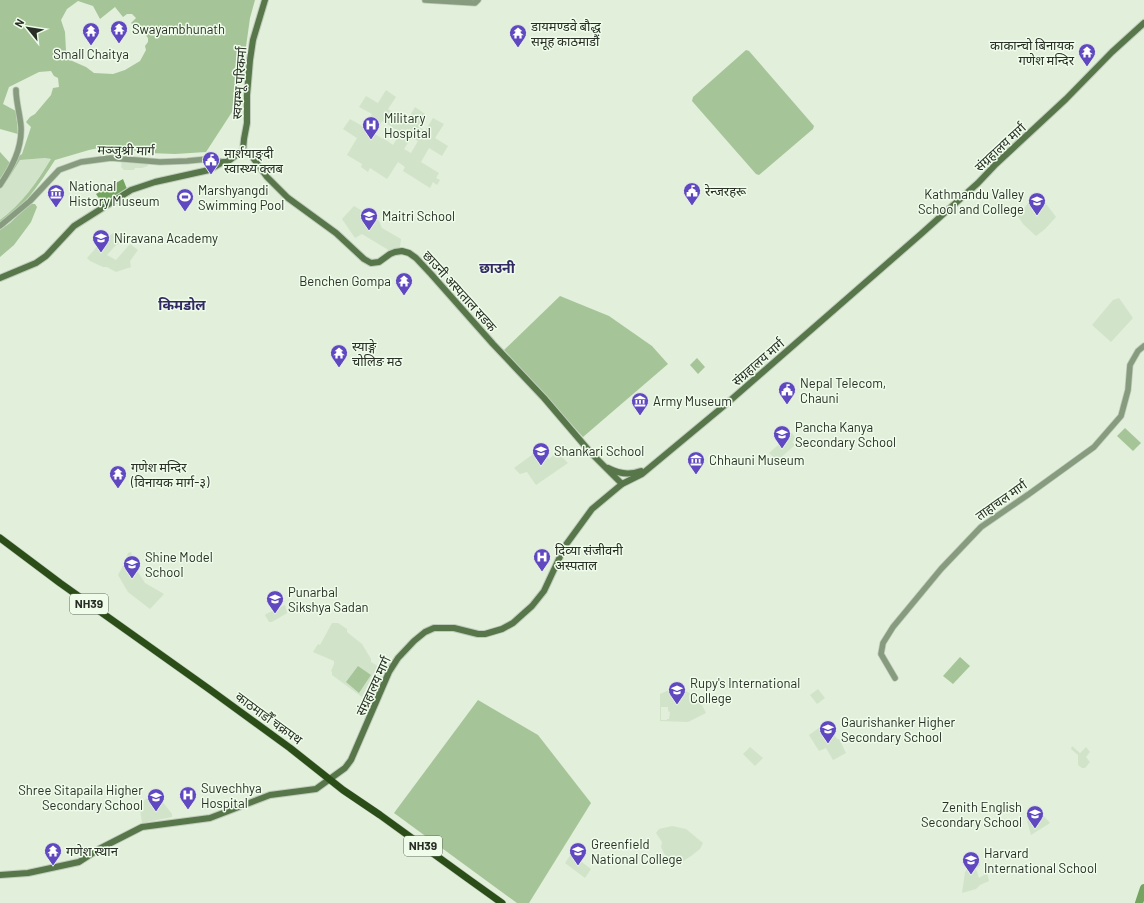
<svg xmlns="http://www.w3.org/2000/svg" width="1144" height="903" font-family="Barlow,'Noto Sans Devanagari',sans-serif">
  <rect width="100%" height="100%" fill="#e1efdb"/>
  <g fill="#d1e4ca" fill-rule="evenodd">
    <path d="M386,90L396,97L388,109L407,121L415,107L425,114L418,126L425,131L433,118L444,124L435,138L448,146L442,156L429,148L421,162L439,173L436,178L440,180L437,185L433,182L430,188L403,171L405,167L398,162L387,179L370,168L368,172L361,167L362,164L347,155L357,138L343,129L350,119L364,127L372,114L359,107L366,96L378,103ZM382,121L391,126L383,139L375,134ZM393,128L401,132L393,145L386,140ZM411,138L418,141L411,153L404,149Z"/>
    <polygon points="45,158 51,159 32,188 20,203 9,213 0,220 0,189 10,176 20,160"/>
    <polygon points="122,159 147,162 148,166 142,168 135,168 134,170 124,170 121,167"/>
    <polygon points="1033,197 1047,205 1056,217 1045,229 1036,236 1023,224 1018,216"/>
    <polygon points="354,206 379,221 382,228 401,239 400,247 390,251 362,234 355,238 342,219"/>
    <polygon points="116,231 124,240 114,247 107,255 116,260 130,244 138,250 130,261 131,267 116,272 107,267 103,267 90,261 87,258 102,241"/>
    <polygon points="1119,298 1133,318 1111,342 1092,325 1113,300"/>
    <polygon points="792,433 796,439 792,442 795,445 777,461 769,453"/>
    <polygon points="540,449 549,459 557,452 568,463 536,485 527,472 520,474 514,468"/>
    <polygon points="131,552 136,569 145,583 164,594 150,609 128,592 118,575 126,560 128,553"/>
    <polygon points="285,605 287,613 272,622 269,622 265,615 266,614"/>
    <polygon points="332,623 338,623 347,629 347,632 362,644 371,659 371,662 384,670 381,678 373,674 362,697 332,675 332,672 331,671 334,664 334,661 313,652 318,644 320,645"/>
    <path d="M678,686L699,699L706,713L688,722L660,721V694ZM661,707H668V711L670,712L669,719H667V720H661Z"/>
    <polygon points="818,689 825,698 817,704 810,695"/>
    <polygon points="826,723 837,739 839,739 846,753 833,760 826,748 819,751 809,735"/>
    <polygon points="1072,746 1080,753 1086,747 1090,752 1086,757 1090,762 1085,768 1082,768 1078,765 1078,755 1071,749"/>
    <polygon points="750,747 763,758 755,766 743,754"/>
    <polygon points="149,797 161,797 162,801 172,814 172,817 142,823 140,809 142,802"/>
    <polygon points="1034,814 1036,816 1042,814 1050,823 1031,835 1027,821"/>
    <polygon points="672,826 686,829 703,843 700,849 691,856 674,867 670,864 664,853 661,847 662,842 656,833 659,829"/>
    <polygon points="571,854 591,869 585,878 565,863"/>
    <polygon points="975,859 978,860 980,865 976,869 979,878 987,873 989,881 980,885 976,889 962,893 965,872 968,868 967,864"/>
  </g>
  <g fill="#a5c598" fill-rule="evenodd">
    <path d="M0,0H255L250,18L244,61L232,112L206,152L175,154L149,153L108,146L89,150L55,160C40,183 24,208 0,222V220C22,204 37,182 51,159L45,158L20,160L10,176L0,189V187L11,171L19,156L22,154L31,127L26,122L30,117L35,114L51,95L53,88L59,87L58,78L54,76L51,71L39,72L9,87L3,104L16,111L18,134L0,129ZM78,1L93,6L100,19L115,7L123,17L127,14H132L136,18L131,23L136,27L138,25L148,38V42L145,46L146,50L140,61L125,70L113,74L94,73L86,67L70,60L66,51L65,32L61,20L67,9Z"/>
    <polygon points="746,50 749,51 814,126 813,129 759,175 756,174 692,101 693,97"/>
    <polygon points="0,152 10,163 0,179"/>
    <polygon points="30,204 35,204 37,207 31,222 14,245 0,257 0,230 10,223"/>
    <polygon points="560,296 609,316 652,346 668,364 583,437 504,350"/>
    <polygon points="697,358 705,367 698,374 690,365"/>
    <polygon points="1125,428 1141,443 1133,451 1117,436"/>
    <polygon points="960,657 970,666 953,684 943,676"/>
    <polygon points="358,666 371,675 359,693 346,682"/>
    <polygon points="478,700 538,735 591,803 529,903 517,903 394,813"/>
  </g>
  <polygon fill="#74a45f" points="123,179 127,189 103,204 96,194"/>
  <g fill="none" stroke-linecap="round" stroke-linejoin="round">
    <polyline stroke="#74a45f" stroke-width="8" points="1139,903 1144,888"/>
    <g stroke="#c0ccbb" stroke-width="7">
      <g id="tertiary">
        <polyline points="425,0 475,3 478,0"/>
        <path d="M0,185C12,167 22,149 21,127C20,114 16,102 16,90"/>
        <polyline points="0,226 30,201 59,170 81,162 111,158 160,162 187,161 208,159 223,162"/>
        <polyline points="895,678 881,654 883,643 893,627 941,569 981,527 1029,494 1094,447 1121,416 1128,390 1130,365 1138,351 1144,346"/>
      </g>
    </g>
    <g stroke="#c0ccbb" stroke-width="8">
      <g id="secondary">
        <polyline points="243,150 251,155 267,177 288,198 336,233 364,259 371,263 379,262 390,254 395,252 402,251 409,253 416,258 431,274 493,344 544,398 591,453 622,484"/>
        <polyline points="0,278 36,263 46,256 74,226 131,190 155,182 209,170 223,162 227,162 243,150 244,139 247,123 247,95 250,60 253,40 265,0"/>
        <path d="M608,468C619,474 630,475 641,471"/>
        <polyline points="0,875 28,873 79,862 99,849 142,827 210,818 270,795 316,789 345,768 351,760 389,672 398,658 414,641 425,632 434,628 454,628 478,634 485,634 502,629 513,623 523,614 532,606 544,591 565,546 592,509 622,484 642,474 725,405 921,234 978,183 996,164 1066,99 1112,52 1144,23"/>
      </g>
    </g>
    <g stroke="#c0ccbb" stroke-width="8">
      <polyline id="trunk" points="0,538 60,583 209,689 290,748 343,790 380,815 467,878 502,903"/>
    </g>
    <use href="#tertiary" stroke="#879c7e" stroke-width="5.5"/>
    <use href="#secondary" stroke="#57764a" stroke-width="6"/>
    <use href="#trunk" stroke="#2b4e18" stroke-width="7"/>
  </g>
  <defs>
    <g id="temple-pin" transform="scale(0.9)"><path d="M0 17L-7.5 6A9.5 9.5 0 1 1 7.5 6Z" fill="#5f48c0" stroke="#eefce9"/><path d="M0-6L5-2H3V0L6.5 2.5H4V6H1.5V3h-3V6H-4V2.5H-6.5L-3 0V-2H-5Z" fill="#fff"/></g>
    <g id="hospital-pin" transform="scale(0.9)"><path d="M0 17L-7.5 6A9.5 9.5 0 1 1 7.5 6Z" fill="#5f48c0" stroke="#eefce9"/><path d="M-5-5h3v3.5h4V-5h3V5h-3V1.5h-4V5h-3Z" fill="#fff"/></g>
    <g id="civic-pin" transform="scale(0.9)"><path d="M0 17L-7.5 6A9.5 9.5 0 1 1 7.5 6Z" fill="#5f48c0" stroke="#eefce9"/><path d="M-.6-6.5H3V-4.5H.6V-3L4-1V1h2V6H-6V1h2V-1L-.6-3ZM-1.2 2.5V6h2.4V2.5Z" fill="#fff"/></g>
    <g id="museum-pin" transform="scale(0.9)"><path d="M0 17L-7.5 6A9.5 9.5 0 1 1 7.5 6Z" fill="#5f48c0" stroke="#eefce9"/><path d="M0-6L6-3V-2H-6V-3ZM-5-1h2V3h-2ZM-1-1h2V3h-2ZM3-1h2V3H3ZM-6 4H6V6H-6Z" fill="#fff"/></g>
    <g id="stadium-pin" transform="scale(0.9)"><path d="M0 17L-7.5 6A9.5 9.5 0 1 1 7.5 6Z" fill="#5f48c0" stroke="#eefce9"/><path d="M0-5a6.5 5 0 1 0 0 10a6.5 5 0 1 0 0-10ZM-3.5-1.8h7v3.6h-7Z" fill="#fff"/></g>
    <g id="school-pin" transform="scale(0.9)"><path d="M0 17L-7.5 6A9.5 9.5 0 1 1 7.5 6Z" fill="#5f48c0" stroke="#eefce9"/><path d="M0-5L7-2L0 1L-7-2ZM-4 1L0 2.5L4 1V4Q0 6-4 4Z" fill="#fff"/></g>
    <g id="university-pin" transform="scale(0.9)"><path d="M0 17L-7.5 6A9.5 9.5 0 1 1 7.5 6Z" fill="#5f48c0" stroke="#eefce9"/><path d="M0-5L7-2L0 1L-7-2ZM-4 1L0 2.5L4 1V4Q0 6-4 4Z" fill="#fff"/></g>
  </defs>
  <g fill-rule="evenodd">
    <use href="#temple-pin" x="119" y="29"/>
    <use href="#temple-pin" x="91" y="31"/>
    <use href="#temple-pin" x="518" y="33"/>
    <use href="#temple-pin" x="1087" y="52"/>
    <use href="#hospital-pin" x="371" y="125"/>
    <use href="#civic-pin" x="211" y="160"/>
    <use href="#civic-pin" x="692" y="191"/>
    <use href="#museum-pin" x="56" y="193"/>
    <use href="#stadium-pin" x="185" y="197"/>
    <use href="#school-pin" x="1037" y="201"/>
    <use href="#school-pin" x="369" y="216"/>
    <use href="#school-pin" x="101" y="238"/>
    <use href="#temple-pin" x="404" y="281"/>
    <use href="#temple-pin" x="339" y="353"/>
    <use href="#civic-pin" x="787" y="390"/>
    <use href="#museum-pin" x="640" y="401"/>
    <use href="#school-pin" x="782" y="434"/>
    <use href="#school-pin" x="541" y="451"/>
    <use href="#museum-pin" x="696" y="460"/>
    <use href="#temple-pin" x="118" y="474"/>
    <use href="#hospital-pin" x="542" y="557"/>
    <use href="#school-pin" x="132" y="564"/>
    <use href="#school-pin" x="275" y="599"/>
    <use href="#university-pin" x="677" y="690"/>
    <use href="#school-pin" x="828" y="729"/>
    <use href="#hospital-pin" x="188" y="795"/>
    <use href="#school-pin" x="156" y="797"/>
    <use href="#school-pin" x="1035" y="814"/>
    <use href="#temple-pin" x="53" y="851"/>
    <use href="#university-pin" x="578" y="851"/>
    <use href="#school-pin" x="971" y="860"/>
  </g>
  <g text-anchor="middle" stroke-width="3" stroke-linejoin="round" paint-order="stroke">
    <g fill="#eefce9" stroke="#646c61" stroke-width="1">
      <rect x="70" y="594" width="38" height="20" rx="3"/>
      <rect x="404" y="836" width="38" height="20" rx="3"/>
    </g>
    <g font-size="12" font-weight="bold" fill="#292e27">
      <text x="89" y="608">NH39</text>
      <text x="423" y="850">NH39</text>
    </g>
    <g font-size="13" fill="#292e27" stroke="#eefce9" text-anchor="start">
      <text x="531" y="31">डायमण्डवे बौद्ध<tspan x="531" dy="15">समूह काठमाडौं</tspan></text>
      <text x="132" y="34">Swayambhunath</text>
      <text x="1074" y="50" text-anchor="end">काकान्चो बिनायक<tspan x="1074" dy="15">गणेश मन्दिर</tspan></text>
      <text x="91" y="59" text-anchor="middle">Small Chaitya</text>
      <text x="384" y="123">Military<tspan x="384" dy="15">Hospital</tspan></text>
      <text x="224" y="158">मार्शयाङ्दी<tspan x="224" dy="15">स्वास्थ्य क्लब</tspan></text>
      <text x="69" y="191">National<tspan x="69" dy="15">History Museum</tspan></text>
      <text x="198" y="195">Marshyangdi<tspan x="198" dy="15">Swimming Pool</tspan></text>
      <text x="705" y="196">रेन्जरहरू</text>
      <text x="1024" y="199" text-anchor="end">Kathmandu Valley<tspan x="1024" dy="15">School and College</tspan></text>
      <text x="382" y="221">Maitri School</text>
      <text x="114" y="243">Niravana Academy</text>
      <text x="391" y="286" text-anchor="end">Benchen Gompa</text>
      <text x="352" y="351">स्याङ्गे<tspan x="352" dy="15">चोलिङ मठ</tspan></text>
      <text x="800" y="388">Nepal Telecom,<tspan x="800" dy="15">Chauni</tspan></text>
      <text x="653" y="406">Army Museum</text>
      <text x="795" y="432">Pancha Kanya<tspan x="795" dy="15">Secondary School</tspan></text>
      <text x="554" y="456">Shankari School</text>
      <text x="709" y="465">Chhauni Museum</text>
      <text x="131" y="472">गणेश मन्दिर<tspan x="131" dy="15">(विनायक मार्ग-३)</tspan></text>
      <text x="555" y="555">दिव्या संजीवनी<tspan x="555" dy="15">अस्पताल</tspan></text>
      <text x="145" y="562">Shine Model<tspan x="145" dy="15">School</tspan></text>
      <text x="288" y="597">Punarbal<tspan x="288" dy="15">Sikshya Sadan</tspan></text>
      <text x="690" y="688">Rupy's International<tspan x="690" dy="15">College</tspan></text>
      <text x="841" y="727">Gaurishanker Higher<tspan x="841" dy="15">Secondary School</tspan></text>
      <text x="201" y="793">Suvechhya<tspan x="201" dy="15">Hospital</tspan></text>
      <text x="143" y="795" text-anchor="end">Shree Sitapaila Higher<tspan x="143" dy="15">Secondary School</tspan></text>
      <text x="1022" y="812" text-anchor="end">Zenith English<tspan x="1022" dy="15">Secondary School</tspan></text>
      <text x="591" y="849">Greenfield<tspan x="591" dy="15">National College</tspan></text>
      <text x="66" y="856">गणेश स्थान</text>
      <text x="984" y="858">Harvard<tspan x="984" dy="15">International School</tspan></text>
    </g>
    <g font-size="13" fill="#292e27" stroke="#eefce9">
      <text transform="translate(239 83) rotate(-86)" y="5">स्वयम्भू परिकर्मा</text>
      <text transform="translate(1000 147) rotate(-43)" y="5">संग्रहालय मार्ग</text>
      <text transform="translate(126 150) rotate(1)" y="5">मञ्जुश्री मार्ग</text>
      <text transform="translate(460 291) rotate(48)" y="5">छाउनी अस्पताल सडक</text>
      <text transform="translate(758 362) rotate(-41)" y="5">संग्रहालय मार्ग</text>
      <text transform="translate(1001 500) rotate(-35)" y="5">ताहाचल मार्ग</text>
      <text transform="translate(373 686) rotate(-65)" y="5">संग्रहालय मार्ग</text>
      <text transform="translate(269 718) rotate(36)" y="5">काठमाडाैँ चक्रपथ</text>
    </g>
    <g font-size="14" font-weight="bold" fill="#332a65" stroke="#eefce9">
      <text x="497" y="273">छाउनी</text>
      <text x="182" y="310">किमडोल</text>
    </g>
  </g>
  <g transform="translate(28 28) rotate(300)" stroke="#eefce9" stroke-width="3" paint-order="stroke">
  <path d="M0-3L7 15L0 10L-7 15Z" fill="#292e27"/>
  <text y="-6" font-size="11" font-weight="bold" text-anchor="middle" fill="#292e27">N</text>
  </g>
</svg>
